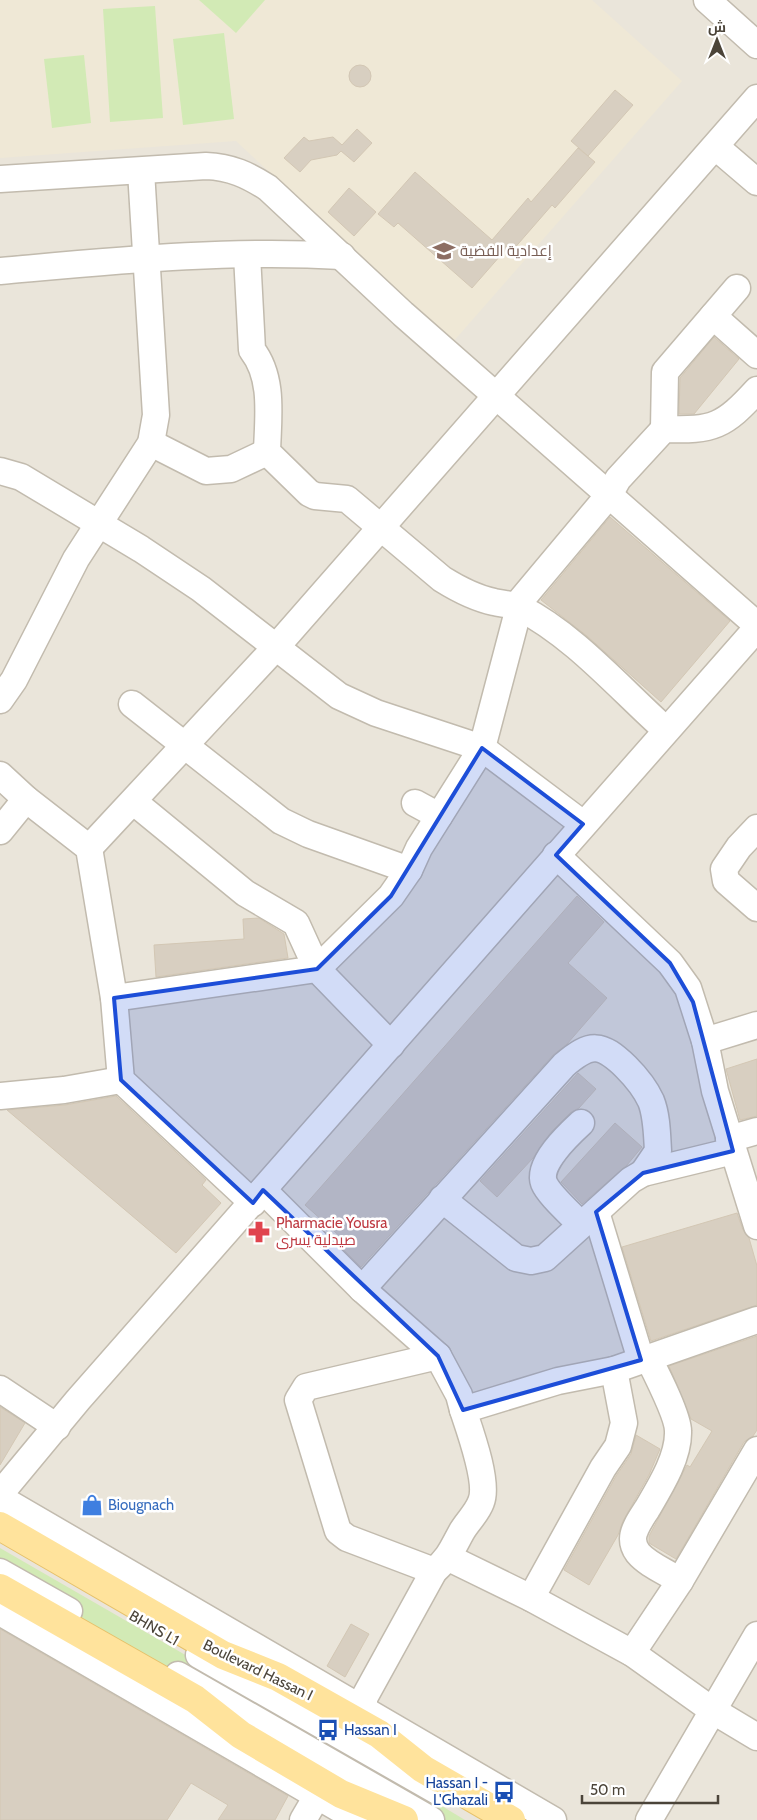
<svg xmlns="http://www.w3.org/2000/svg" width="757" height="1820" font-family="Cabin,Cairo,sans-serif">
  <rect width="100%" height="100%" fill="#f6f3ec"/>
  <rect fill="#eae5da" x="0" y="0" width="757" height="1820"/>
  <polygon fill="#efe8d6" points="0,0 592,0 682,81 452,343 236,141 0,158"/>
  <g fill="#d2eab5">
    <polygon points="199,0 265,0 236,33"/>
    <polygon points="155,6 163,118 110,122 103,9"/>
    <polygon points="224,33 234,119 183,125 173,39"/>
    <polygon points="84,55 91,123 52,128 44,59"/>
    <polygon points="0,1548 260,1698 250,1715 0,1574"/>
    <polygon points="367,1761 465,1820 431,1820 357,1778"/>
  </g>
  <g fill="#d8cfc1" stroke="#d3c7b4">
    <circle cx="360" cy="76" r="11"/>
    <polygon points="615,90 633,105 588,156 571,141"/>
    <polygon points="357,129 372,143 354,162 341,151 337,155 311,160 300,172 284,158 304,137 309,141 333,137 342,145"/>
    <polygon points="578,148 595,162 555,208 552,205 512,251 508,247 472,288 398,223 394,227 378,214 415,172 492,240 528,198 531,202"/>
    <polygon points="349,188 376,212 354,236 328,212"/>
    <polygon points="714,337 739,359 694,414 679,414 680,378"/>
    <polygon points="610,517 730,621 661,702 587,636 541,600"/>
    <polygon points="577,896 604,922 568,963 607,998 567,1044 553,1055 361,1267 339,1245 344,1240 305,1205"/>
    <polygon points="259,918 284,934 288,958 156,977 154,945 244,939 243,919"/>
    <polygon points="757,1059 757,1116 740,1120 726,1069"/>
    <polygon points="578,1073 596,1089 579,1108 571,1112 551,1132 533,1158 497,1197 480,1181"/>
    <polygon points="116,1096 206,1180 202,1185 221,1203 176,1253 7,1110 65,1105"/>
    <polygon points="615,1123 642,1147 627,1165 582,1204 561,1182"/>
    <polygon points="737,1213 743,1230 749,1238 757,1266 757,1305 651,1341 622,1247"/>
    <polygon points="757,1336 757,1430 753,1436 744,1442 676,1559 649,1543 649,1536 687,1465 690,1467 712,1431 691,1419 669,1366"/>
    <polygon points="0,1407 25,1423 0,1465"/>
    <polygon points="636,1435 660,1449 649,1475 623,1521 618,1535 589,1585 564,1570 616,1476 631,1454"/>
    <polygon points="351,1624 369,1634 345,1677 327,1666"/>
    <polygon points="0,1629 288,1796 275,1820 218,1820 228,1805 191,1783 167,1820 0,1820"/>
  </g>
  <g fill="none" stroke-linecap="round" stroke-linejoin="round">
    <g stroke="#c2bbae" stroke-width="29">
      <g id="minor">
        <polyline points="707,0 757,45"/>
        <polyline points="716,147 757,182"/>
        <path d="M0,179L206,166C231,167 248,175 268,188L403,314L757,625"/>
        <path d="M247,255L252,350C274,378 268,417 267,452L309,493L315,496L347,499L442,579C458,589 475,598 494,602C502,604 512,604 520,608C574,635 621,690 666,730"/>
        <path d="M0,271C113,261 228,249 342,256"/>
        <polyline points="713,316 757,355"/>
        <polyline points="664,429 665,372 737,288"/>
        <polyline points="151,443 206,471 231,469 267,452"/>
        <polyline points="0,471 21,477 141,549 201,589 339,696 376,713 482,748 583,824"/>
        <polyline points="0,700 14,680 76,559 151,443 156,415 141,171"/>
        <polyline points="132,704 281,821 308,834 409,870"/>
        <polyline points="0,775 26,799 89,848 114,998 121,1080 253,1203"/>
        <path d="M134,802L245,893L296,923L317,969L391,896L409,870L419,848L482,748L521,600L609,495L618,479L664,429C714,431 724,426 757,390"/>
        <polyline points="415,803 439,816"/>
        <polyline points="757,828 739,847 724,869 726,881 757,908"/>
        <polyline points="0,831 26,799"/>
        <polyline points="89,848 277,646 757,98"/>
        <polyline points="556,855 670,963 688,988 705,1041 715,1091 757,1226"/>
        <polyline points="114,998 317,969 391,1045"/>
        <polyline points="705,1041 757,1025"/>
        <polyline points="0,1096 64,1090 121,1080"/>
        <polyline points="729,1139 757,1131"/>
        <polyline points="263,1190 362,1289 438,1356 459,1395 463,1410 558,1381 614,1370 757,1320"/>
        <polyline points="442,1199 516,1258 531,1261 545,1258 631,1180 643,1173 733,1151"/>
        <polyline points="596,1212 641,1360"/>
        <path d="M580,1224C571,1214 549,1195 544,1183C537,1164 568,1135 581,1123"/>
        <path d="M362,1289L564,1065C591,1042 601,1043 626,1067C636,1077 645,1088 651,1101C657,1116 657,1135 658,1151L643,1173"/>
        <polyline points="0,1389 57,1427"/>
        <polyline points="0,1494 78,1400 757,628"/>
        <polyline points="0,1498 553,1820"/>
        <polyline points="449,1558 531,1598 632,1653 712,1710 757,1737"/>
        <polyline points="434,1571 347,1538 338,1531 298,1400 306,1387 438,1356"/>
        <polyline points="0,1572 69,1611"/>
        <polyline points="680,1581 757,1450"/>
        <polyline points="531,1598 603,1468 618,1446 624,1423 614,1370"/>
        <polyline points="0,1612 359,1820"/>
        <path d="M632,1653L680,1581C667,1572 648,1565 638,1553C635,1549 633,1544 633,1539C633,1529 642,1517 647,1509C660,1487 679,1457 678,1431C678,1416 656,1373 648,1357"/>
        <polyline points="199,1655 439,1792"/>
        <polyline points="178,1675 431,1820"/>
        <path d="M364,1725V1698L434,1571C450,1557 452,1549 462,1531C468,1521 477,1513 481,1502C489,1483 470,1431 463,1410"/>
        <polyline points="303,1820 317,1796"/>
        <polyline points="649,1820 757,1635"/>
      </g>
    </g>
    <g stroke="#e6c16a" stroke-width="30">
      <g id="major">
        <polyline points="0,1526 223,1655 278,1677 379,1734 423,1769 511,1820"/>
        <polyline points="0,1588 195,1699 241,1735 341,1794 404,1820"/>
      </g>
    </g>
    <use href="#minor" stroke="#fff" stroke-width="26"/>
    <use href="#major" stroke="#ffe39c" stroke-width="28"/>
  </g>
  <path fill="#1d4ed8" fill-opacity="0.2" stroke="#1d4ed8" stroke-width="4" stroke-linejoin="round" d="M482,748L583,824L556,855L670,963L693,1002L733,1151L643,1173L596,1212L641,1360L463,1410L438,1356L263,1190L253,1203L121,1080L114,998L317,969L391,896Z"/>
  <defs>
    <g id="school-bare" transform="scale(1.725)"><path d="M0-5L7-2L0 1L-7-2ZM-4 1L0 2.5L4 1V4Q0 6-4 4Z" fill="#8d6e63" stroke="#fff" stroke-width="2.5" paint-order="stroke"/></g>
    <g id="pharmacy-bare" transform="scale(1.725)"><path d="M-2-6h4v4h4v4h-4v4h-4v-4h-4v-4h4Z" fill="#e0444e" stroke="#fff" stroke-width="2.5" paint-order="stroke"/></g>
    <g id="shop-bare" transform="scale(1.725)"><path d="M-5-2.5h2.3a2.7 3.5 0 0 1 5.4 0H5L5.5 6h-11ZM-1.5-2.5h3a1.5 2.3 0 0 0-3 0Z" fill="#3f7fe0" stroke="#fff" stroke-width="2.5" paint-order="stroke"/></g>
    <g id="bus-bare" transform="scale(1.725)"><path d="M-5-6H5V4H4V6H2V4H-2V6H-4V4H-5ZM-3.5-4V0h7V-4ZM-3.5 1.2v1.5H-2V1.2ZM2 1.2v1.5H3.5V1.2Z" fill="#1a4fb4" stroke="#fff" stroke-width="2.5" paint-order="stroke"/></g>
  </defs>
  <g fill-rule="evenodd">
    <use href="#school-bare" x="444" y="251"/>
    <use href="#pharmacy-bare" x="259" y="1232"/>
    <use href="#shop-bare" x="92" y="1505"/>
    <use href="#bus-bare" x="328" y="1730"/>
    <use href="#bus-bare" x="504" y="1792"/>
  </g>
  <g text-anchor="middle" stroke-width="5" stroke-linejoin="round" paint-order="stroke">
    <g font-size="15" fill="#785e54" stroke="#fff" text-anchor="start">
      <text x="460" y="256">إعدادية الفضية</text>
    </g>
    <g font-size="15" fill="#be3a42" stroke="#fff" text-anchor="start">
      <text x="276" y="1228">Pharmacie Yousra<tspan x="276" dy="17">صيدلية يسرى</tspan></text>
    </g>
    <g font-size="15" fill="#366cbe" stroke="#fff" text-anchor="start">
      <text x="108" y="1510">Biougnach</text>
    </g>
    <g font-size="15" fill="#4b4439" stroke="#fff">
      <text transform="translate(154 1628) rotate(30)" y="5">BHNS L1</text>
      <text transform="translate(258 1670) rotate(26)" y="5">Boulevard Hassan I</text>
    </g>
    <g font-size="15" fill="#164399" stroke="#fff" text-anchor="start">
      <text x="344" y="1735">Hassan I</text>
      <text x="488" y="1788" text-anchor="end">Hassan I -<tspan x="488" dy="17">L'Ghazali</tspan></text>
    </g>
  </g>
  <g transform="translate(717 40)" stroke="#ffffff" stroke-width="4" paint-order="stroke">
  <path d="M0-4L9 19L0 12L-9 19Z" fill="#4b4439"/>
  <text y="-8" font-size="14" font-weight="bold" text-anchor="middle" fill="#4b4439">ش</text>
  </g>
  <path d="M582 1795v8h136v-8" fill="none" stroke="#4b4439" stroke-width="2.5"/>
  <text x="590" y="1795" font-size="15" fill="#4b4439" stroke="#ffffff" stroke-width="4" paint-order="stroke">50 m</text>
</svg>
